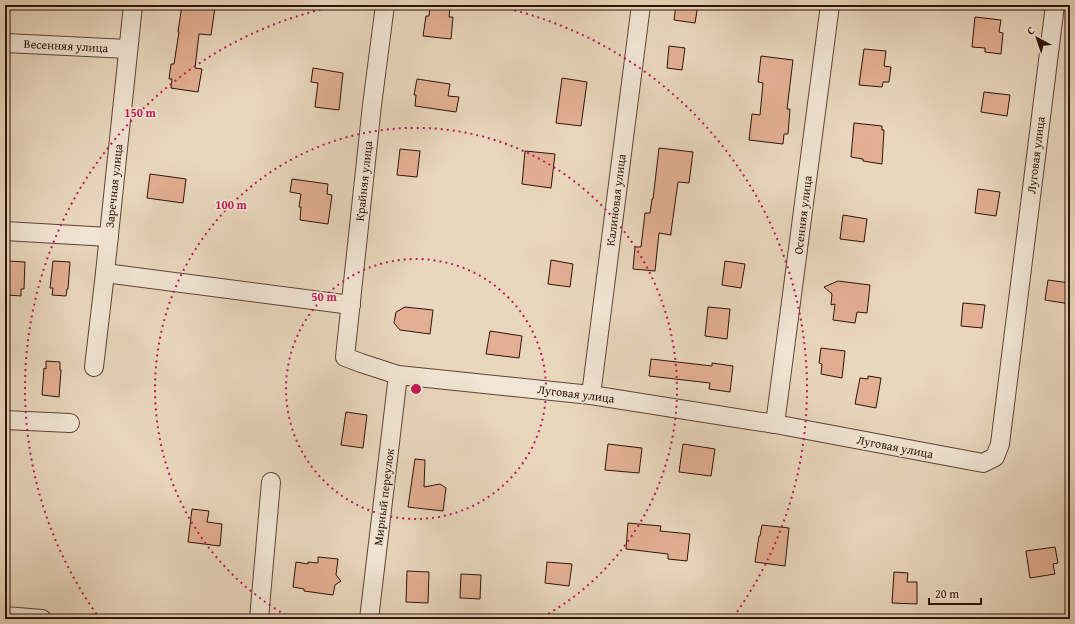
<svg xmlns="http://www.w3.org/2000/svg" width="1075" height="624" font-family="'Gentium Book Plus',serif">
  <rect width="100%" height="100%" fill="#e9d7bd"/>
  <filter id="stains"><feTurbulence type="fractalNoise" baseFrequency=".005" numOctaves="4"/><feColorMatrix values="0 0 0 0 .2 0 0 0 0 .09 0 0 0 0 .02 0 0 0 .5 -.17"/></filter>
  <radialGradient id="worn" r=".72"><stop offset=".6" stop-color="#630" stop-opacity="0"/><stop offset="1" stop-color="#630" stop-opacity=".3"/></radialGradient>
  <g fill="#e3af93" stroke="#2f1309">
    <polygon points="182,5 203,5 215,7 211,35 199,34 195,68 202,69 198,92 171,88 172,79 169,79 171,64 174,64 179,32 178,32"/>
    <polygon points="676,5 698,5 695,23 674,20"/>
    <polygon points="430,6 450,8 449,17 453,17 451,39 423,36 426,16 429,16"/>
    <polygon points="975,17 1001,20 999,32 1003,33 1001,54 985,52 985,48 972,47"/>
    <polygon points="669,46 685,48 682,70 667,68"/>
    <polygon points="864,49 886,51 884,66 891,67 889,82 883,82 882,87 859,85"/>
    <polygon points="761,56 793,60 787,109 790,109 788,134 784,134 783,144 749,140 752,114 760,115 763,83 758,82"/>
    <polygon points="313,68 343,73 339,110 315,107 318,83 311,82"/>
    <polygon points="562,78 587,82 581,126 556,123"/>
    <polygon points="417,79 450,84 448,96 459,97 456,112 415,106 416,95 414,95"/>
    <polygon points="984,92 1010,95 1007,116 981,112"/>
    <polygon points="854,123 882,126 882,130 884,130 882,164 863,161 863,159 851,157"/>
    <polygon points="659,148 693,152 689,183 678,182 671,232 671,235 659,233 655,271 633,269 635,247 641,247 645,213 650,213 652,199 653,199"/>
    <polygon points="400,149 420,151 417,177 397,175"/>
    <polygon points="525,151 555,154 551,188 522,184"/>
    <polygon points="150,174 186,179 183,203 147,198"/>
    <polygon points="292,179 328,184 327,194 332,195 328,224 300,220 301,207 299,207 301,194 290,192"/>
    <polygon points="978,189 1000,192 996,216 975,213"/>
    <polygon points="843,215 867,219 864,242 840,239"/>
    <polygon points="551,260 573,264 570,287 548,284"/>
    <polygon points="8,261 25,262 24,289 21,289 21,296 7,295 7,288 6,288"/>
    <polygon points="53,261 70,262 68,289 67,289 66,296 52,295 53,288 50,288"/>
    <polygon points="725,261 745,264 741,288 722,285"/>
    <polygon points="1048,280 1070,283 1070,304 1045,300"/>
    <polygon points="838,281 870,285 867,313 857,312 855,323 833,320 835,304 831,305 832,294 824,287"/>
    <polygon points="963,303 985,305 982,328 961,326"/>
    <polygon points="405,307 433,310 430,334 400,330 394,323 396,312"/>
    <polygon points="708,307 730,309 727,339 705,336"/>
    <polygon points="490,331 522,336 519,358 486,354"/>
    <polygon points="821,348 845,351 842,378 821,374 822,364 819,363"/>
    <polygon points="651,359 712,366 712,363 733,366 730,392 709,389 710,383 649,376"/>
    <polygon points="46,361 60,362 60,370 61,370 59,397 42,395 44,368 46,369"/>
    <polygon points="868,376 881,378 876,408 855,404 860,378 868,379"/>
    <polygon points="346,412 367,415 363,448 341,445"/>
    <polygon points="608,444 642,448 639,473 605,470"/>
    <polygon points="683,444 715,449 711,476 679,472"/>
    <polygon points="415,459 425,460 424,487 440,484 446,488 443,511 408,507"/>
    <polygon points="192,509 209,511 207,522 222,524 220,546 188,542"/>
    <polygon points="628,523 661,526 660,531 690,534 687,561 668,559 668,554 626,549"/>
    <polygon points="762,525 789,528 785,566 755,562 759,536 760,536"/>
    <polygon points="1055,547 1058,563 1053,564 1055,574 1030,578 1026,551"/>
    <polygon points="318,557 338,559 336,575 341,581 335,585 333,595 304,591 304,589 293,587 296,562 308,564 308,562 318,563"/>
    <polygon points="547,562 572,564 569,586 545,583"/>
    <polygon points="407,571 429,572 428,603 406,602"/>
    <polygon points="894,572 908,573 907,582 917,582 917,604 892,603"/>
    <polygon points="461,574 481,575 480,599 460,598"/>
  </g>
  <g fill="none" stroke-linecap="round" stroke-linejoin="round">
    <g stroke="#5e4436" stroke-width="20">
      <g id="minor">
        <polyline points="385,5 372,105 345,357 361,363 398,375 591,395 775,424 983,463 995,457 1000,444 1055,5"/>
        <polyline points="5,43 128,49"/>
        <polyline points="5,231 109,237"/>
        <polyline points="105,273 351,305"/>
        <polyline points="94,367 105,273 133,5"/>
        <polyline points="591,395 641,5"/>
        <polyline points="5,420 70,423"/>
        <polyline points="775,424 830,5"/>
        <polyline points="5,616 42,619"/>
        <polyline points="259,619 271,482"/>
        <polyline points="369,619 398,375"/>
      </g>
    </g>
    <use href="#minor" stroke="#f1e5d4" stroke-width="18"/>
  </g>
  <g fill="none" stroke="#c2185b" stroke-width="2" stroke-dasharray="2 4">
    <circle cx="416" cy="389" r="130"/>
    <path d="M291 618A261 261 0 1 1 541 618"/>
    <path d="M100 619A391 391 0 0 1 341 5M491 5A391 391 0 0 1 732 619"/>
  </g>
  <g text-anchor="middle" stroke-width="3.5" stroke-linejoin="round" paint-order="stroke">
    <g font-size="12" fill="#2f1309" stroke="#f1e5d4">
      <text transform="translate(66 46) rotate(3)" y="4">Весенняя улица</text>
      <text transform="translate(1036 155) rotate(-83)" y="4">Луговая улица</text>
      <text transform="translate(364 181) rotate(-84)" y="4">Крайняя улица</text>
      <text transform="translate(114 186) rotate(-84)" y="4">Заречная улица</text>
      <text transform="translate(616 200) rotate(-83)" y="4">Калиновая улица</text>
      <text transform="translate(803 215) rotate(-83)" y="4">Осенняя улица</text>
      <text transform="translate(576 394) rotate(7)" y="4">Луговая улица</text>
      <text transform="translate(895 447) rotate(11)" y="4">Луговая улица</text>
      <text transform="translate(384 497) rotate(-83)" y="4">Мирный переулок</text>
    </g>
  </g>
  <circle cx="416" cy="389" r="6" fill="#c2185b" stroke="#f1e5d4" stroke-width="2"/>
  <g font-size="12" text-anchor="middle" font-weight="bold" fill="#c2185b" stroke="#f1e5d4" stroke-width="3.5" stroke-linejoin="round" paint-order="stroke">
    <text x="140" y="117">150 m</text>
    <text x="231" y="209">100 m</text>
    <text x="324" y="301">50 m</text>
  </g>
  <rect width="1075" height="624" fill="none" stroke="#e9d7bd" stroke-width="20"/>
  <rect x="6" y="6" width="1063" height="612" fill="none" stroke="#2f1309" stroke-width="2"/>
  <rect x="10" y="10" width="1055" height="604" fill="none" stroke="#2f1309"/>
  <g transform="translate(1037 38) rotate(320)" stroke="#f1e5d4" stroke-width="3" paint-order="stroke">
  <path d="M0-3L7 15L0 10L-7 15Z" fill="#2f1309"/>
  <text y="-6" font-size="11" font-weight="bold" text-anchor="middle" fill="#2f1309">С</text>
  </g>
  <path d="M929 598v6h52v-6" fill="none" stroke="#2f1309" stroke-width="2"/>
  <text x="935" y="598" font-size="12" fill="#2f1309" stroke="#f1e5d4" stroke-width="3" paint-order="stroke">20 m</text>
  <rect width="100%" height="100%" filter="url(#stains)"/>
  <rect width="100%" height="100%" fill="url(#worn)"/>
</svg>
